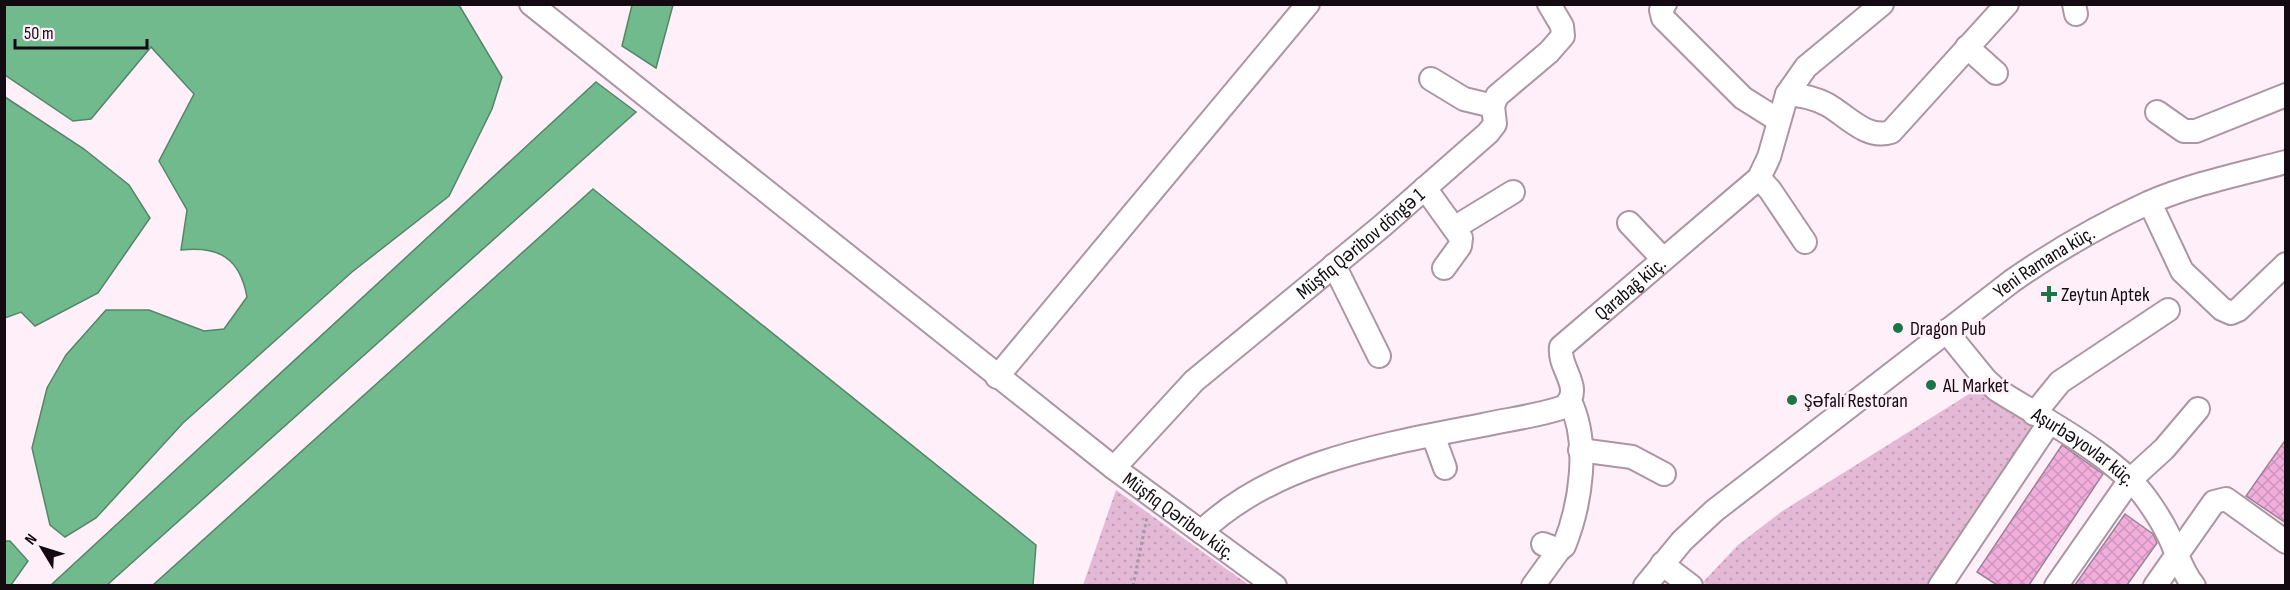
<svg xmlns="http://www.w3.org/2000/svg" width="2290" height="590" font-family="'Sofia Sans Condensed',sans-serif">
  <defs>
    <pattern id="park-dots" width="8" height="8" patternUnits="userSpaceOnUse" patternTransform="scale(1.5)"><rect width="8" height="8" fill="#e3b9d5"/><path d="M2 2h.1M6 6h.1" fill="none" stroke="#c29eb6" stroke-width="1.8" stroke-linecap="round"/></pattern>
    <pattern id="building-cross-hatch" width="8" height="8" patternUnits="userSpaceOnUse" patternTransform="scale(1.5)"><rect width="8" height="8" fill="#f1aedc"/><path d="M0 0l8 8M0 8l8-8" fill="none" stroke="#ce94bc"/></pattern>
  </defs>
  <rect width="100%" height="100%" fill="#ffeff9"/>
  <g fill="url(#park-dots)">
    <polygon points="1977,389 2040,427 1929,585 1708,586 1703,582 1738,545 1781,512"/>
    <polygon points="1116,490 1249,585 1083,585"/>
  </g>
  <g fill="#70ba8e" stroke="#548668" stroke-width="1.5">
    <path d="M459,5L502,77L492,109L449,196L352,272L183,423L96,518L65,537L50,525L32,448L47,388L66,355L106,310H149L204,331L224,329L247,297C240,258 219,246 181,250L187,210L159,161L194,94L151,47L91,119L73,121L5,75V5Z"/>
    <polygon points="632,5 673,5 656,68 622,46"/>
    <polygon points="596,82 636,112 107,585 51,585"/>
    <polygon points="5,97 84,149 129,185 150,218 98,293 35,326 21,312 5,318"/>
    <polygon points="593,189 1036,545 1033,585 153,585"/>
    <polygon points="5,541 10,541 28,561 11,585 5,585"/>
  </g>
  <g fill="url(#building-cross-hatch)" stroke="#9a8392" stroke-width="1.5">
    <polygon points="2286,439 2286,523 2246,496"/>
    <polygon points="2062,445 2103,474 2029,585 1997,585 1977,572"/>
    <polygon points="2125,514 2153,534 2157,543 2127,585 2075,585"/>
  </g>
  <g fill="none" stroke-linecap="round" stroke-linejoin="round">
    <g stroke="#ac95a4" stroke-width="26">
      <g id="minor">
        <path id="s1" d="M531,4L1114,468L1275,586"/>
        <polyline points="1665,4 1661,10 1663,18 1743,98 1778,120"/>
        <polyline points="2074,4 2076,14"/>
        <polyline points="1967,47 1996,73"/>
        <polyline points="1431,79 1464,99 1493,106"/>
        <polyline points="1787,94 1806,67 1882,4"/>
        <polyline points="2157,112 2184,131 2196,131 2286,95"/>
        <polyline points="1759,178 1770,190 1805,242"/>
        <polyline points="1425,188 1461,238 1460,246 1444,268"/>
        <polyline points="2150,203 2182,271 2222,309 2231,313 2238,310 2286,264"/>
        <polyline points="1629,223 1663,259"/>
        <polyline points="1454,228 1513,192"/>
        <polyline points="1334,265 1379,356"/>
        <path id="s2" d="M1946,331L1985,379L1997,390C2043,419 2118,457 2148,501C2155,511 2162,522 2167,532C2177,551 2180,569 2194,586"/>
        <polyline points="997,377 1308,4"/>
        <polyline points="2034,414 2060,382 2168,310"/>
        <polyline points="1433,435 1445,468"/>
        <polyline points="1580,450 1632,457 1664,474"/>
        <path id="s3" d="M1114,468L1194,381L1382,226L1488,133L1495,124L1493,106L1497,96L1549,52L1563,36L1562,26L1549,4"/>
        <path id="s4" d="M1201,532C1275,461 1386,444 1483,425C1510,419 1538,416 1564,407C1585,388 1558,369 1561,347L1759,178L1769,157L1787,94C1801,95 1815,98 1828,105C1847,116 1867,140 1891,132L2007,4"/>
        <path d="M1543,544L1559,550L1564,546C1581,504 1590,443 1570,401"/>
        <polyline points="1662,564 1691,586"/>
        <polyline points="1533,586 1559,550"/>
        <path id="s5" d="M1645,586L1682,541L1714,511L2012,281C2055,251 2100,225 2148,203C2192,184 2240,174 2286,162"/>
        <polyline points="1940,586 2049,423"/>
        <polyline points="2056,586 2130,480 2164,449 2198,409"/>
        <polyline points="2155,586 2214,502 2226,499 2286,542"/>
      </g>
    </g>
    <polyline stroke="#a699a1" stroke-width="3" stroke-dasharray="3 3" stroke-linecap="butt" points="1133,586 1147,517"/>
    <use href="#minor" stroke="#fff" stroke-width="22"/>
  </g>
  <g fill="#1b7549" stroke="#ffeff9" stroke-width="2">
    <path d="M2046 285h6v6h6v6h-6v6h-6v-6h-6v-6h6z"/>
    <circle cx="1898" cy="328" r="6"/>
    <circle cx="1931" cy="385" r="6"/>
    <circle cx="1792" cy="400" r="6"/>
  </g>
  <g text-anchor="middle" stroke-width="5" stroke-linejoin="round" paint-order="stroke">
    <g font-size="20" fill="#130b11" stroke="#ffeff9">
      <text dy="7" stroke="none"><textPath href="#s3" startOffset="334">Müşfiq Qəribov döngə 1</textPath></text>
      <text dy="7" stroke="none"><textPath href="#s5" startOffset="516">Yeni Ramana küç.</textPath></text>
      <text dy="7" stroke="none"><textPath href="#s4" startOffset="544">Qarabağ küç.</textPath></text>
      <text dy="7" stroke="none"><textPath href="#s2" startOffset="182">Aşurbəyovlar küç.</textPath></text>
      <text dy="7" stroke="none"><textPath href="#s1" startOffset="826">Müşfiq Qəribov küç.</textPath></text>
    </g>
    <g font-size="20" fill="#130b11" stroke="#ffeff9" text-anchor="start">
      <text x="2061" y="301">Zeytun Aptek</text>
      <text x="1910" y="335">Dragon Pub</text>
      <text x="1943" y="392">AL Market</text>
      <text x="1804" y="407">Şəfalı Restoran</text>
    </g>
  </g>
  <rect width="2290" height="590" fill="none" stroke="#130b11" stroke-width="12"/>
  <g transform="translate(42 548) rotate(308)" stroke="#ffeff9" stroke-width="4.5" paint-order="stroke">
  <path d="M0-4.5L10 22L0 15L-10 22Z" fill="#130b11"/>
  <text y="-9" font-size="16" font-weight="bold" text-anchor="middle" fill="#130b11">N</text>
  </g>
  <path d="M15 39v9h132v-9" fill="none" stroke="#130b11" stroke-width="3"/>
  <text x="24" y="39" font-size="18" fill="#130b11" stroke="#ffeff9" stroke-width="4.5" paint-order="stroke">50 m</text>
</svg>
